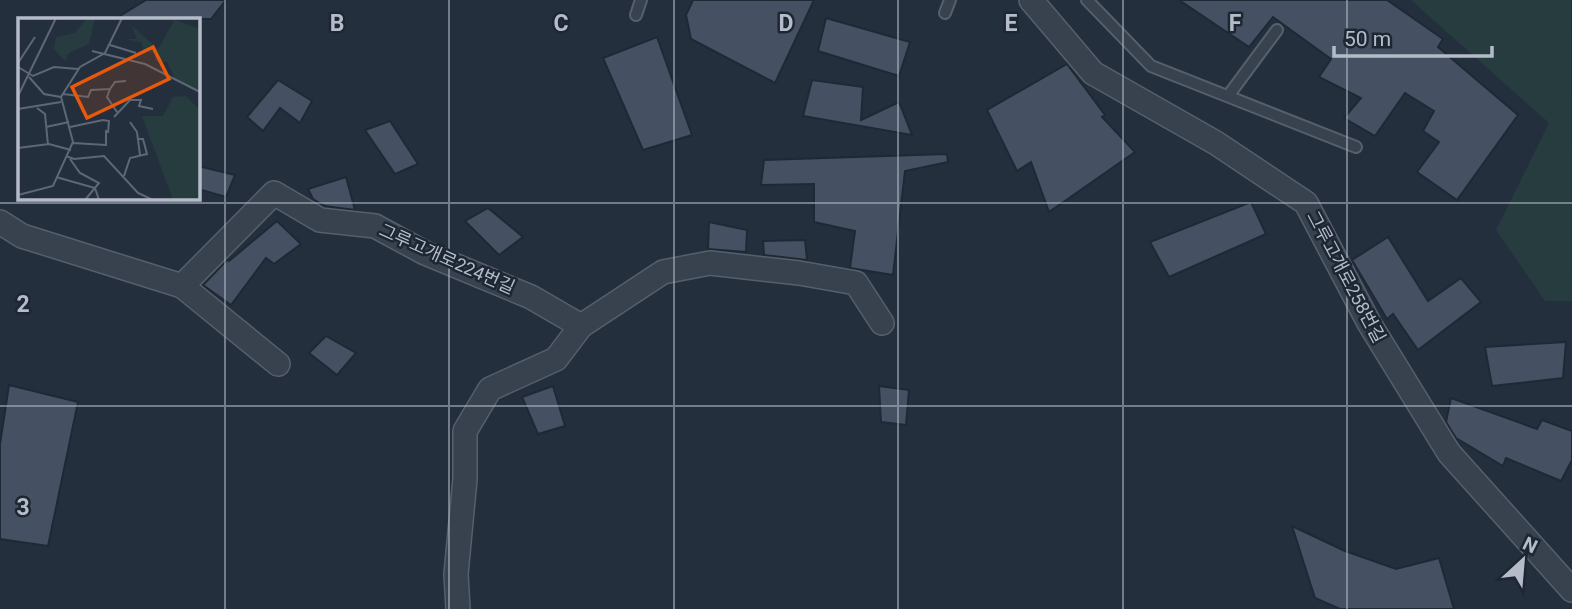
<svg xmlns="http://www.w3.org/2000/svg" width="1572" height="609" font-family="Roboto,'Noto Sans KR',sans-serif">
  <rect width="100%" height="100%" fill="#242f3e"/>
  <polygon fill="#263c3f" points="1411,0 1571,0 1572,301 1545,301 1496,230 1549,123"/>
  <g fill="#455162" stroke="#1f2835" stroke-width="2">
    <polygon points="146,0 226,0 211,19 115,19"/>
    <polygon points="693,0 814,0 775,83 691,39 686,15"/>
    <polygon points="1179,0 1387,0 1443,39 1438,47 1518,115 1457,200 1417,172 1439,142 1423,131 1434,111 1405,93 1375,136 1344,118 1361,98 1319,77 1331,59 1273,17 1249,47"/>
    <polygon points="826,18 910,42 899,76 818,51"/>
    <polygon points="657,37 692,135 643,150 603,58"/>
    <polygon points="1067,64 1105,115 1102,117 1135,152 1049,212 1031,162 1017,171 987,110"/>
    <polygon points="278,80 312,101 300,123 280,108 263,131 247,117"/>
    <polygon points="812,80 863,87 861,120 899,102 912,135 803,116"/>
    <polygon points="390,121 418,164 395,174 365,130"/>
    <polygon points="947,154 948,162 905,171 893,275 850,268 855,231 814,222 814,184 761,185 764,160"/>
    <polygon points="198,166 235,175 226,197 198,189"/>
    <polygon points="346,177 355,210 325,206 313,199 308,189"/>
    <polygon points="1251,202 1266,234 1169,277 1150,242"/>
    <polygon points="488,208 523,237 499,255 465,221"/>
    <polygon points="277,221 301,244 274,264 266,258 231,305 203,285 228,259 229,261"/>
    <polygon points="709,222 747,230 746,252 708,249"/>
    <polygon points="1388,237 1428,301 1461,278 1481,302 1418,350 1393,314 1387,319 1352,260"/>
    <polygon points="805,240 807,260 764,255 763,241"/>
    <polygon points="326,336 356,353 337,375 309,353"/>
    <polygon points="1566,342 1563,378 1492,386 1485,347"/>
    <polygon points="9,385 78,402 48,546 0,539 0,444"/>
    <polygon points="553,386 565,426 538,434 522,397"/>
    <polygon points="879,386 909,390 906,425 881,422"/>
    <polygon points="1451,398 1537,429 1542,420 1572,431 1572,460 1561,481 1506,458 1503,466 1456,438 1446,422"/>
    <polygon points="1292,526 1345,551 1396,569 1439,558 1454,609 1340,609 1315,598"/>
  </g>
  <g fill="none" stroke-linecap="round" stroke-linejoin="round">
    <g stroke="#565f6c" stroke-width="14">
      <g id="service">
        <polyline points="1087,0 1151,66 1356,147"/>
        <polyline points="945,13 950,0"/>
        <polyline points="636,15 641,0"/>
        <polyline points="1228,96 1277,30"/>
      </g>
    </g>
    <g stroke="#565f6c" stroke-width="26">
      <g id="minor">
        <polyline points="1031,0 1093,73 1216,143 1306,203 1369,323 1449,453 1572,590"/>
        <polyline points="0,222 22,236 182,286 274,193 320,220 375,226 425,253 531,297 581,326 663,272 710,263 799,273 856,283 882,323"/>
        <polyline points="182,286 278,364"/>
        <polyline points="458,609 456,574 465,479 465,431 490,389 556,359 581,326"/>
      </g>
    </g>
    <use href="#service" stroke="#38414e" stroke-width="10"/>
    <use href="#minor" stroke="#38414e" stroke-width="23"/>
  </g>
  <path fill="none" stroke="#b4bcc9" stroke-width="2" stroke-opacity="0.55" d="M225,0V609M449,0V609M674,0V609M898,0V609M1123,0V609M1347,0V609M0,203H1572M0,406H1572"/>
  <g text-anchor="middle" stroke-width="5" stroke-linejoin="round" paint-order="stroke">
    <g font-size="18" fill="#b4bcc9" stroke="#1d2633">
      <text transform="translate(447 259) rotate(24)" y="6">그루고개로224번길</text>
      <text transform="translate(1346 277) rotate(62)" y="6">그루고개로258번길</text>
    </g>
  </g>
  <g transform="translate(18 18)">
    <rect width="182" height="182" fill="#242f3e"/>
    <path d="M69,0H77L71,26L51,35L47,43L36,31L38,19L57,15ZM152,0L182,11V73L157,61L149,44L137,43V36L125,32L123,24L107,21H119L114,8L140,31L156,3ZM168,78L182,92V182H155L124,98H145L155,79Z" fill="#263c3f"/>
    <path fill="none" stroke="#5e6776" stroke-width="2" d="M92,27L118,35M74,33L127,46L182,74M0,45L17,19M0,49L15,58L36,49L60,51M11,59L26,76L43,79M92,71L89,79L99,94M45,76L70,79L73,72L92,71L97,64L108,63M0,78L38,0M19,90L27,96L30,127M0,91L43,84M96,99L112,82H123L121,88L135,91M112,104L119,114L122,137M28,109L51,104M52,109L85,102L91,103L90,115M55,125L88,127V112M0,130L31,126L53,132M48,138L56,141L86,138L120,175L133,181M52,141L62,155L81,165L67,182M106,158L112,140L129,136L125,121H120M38,159L77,170L81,182M0,177L35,168L55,124L43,79L62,49L87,35L104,0"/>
    <path fill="#e8590c" fill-opacity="0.15" stroke="#e8590c" stroke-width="3.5" d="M135,29L151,61L69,100L54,69Z"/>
    <rect width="182" height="182" fill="none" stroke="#b4bcc9" stroke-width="3.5"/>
  </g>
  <g font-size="23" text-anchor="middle" font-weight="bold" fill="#b4bcc9" stroke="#1d2633" stroke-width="5" stroke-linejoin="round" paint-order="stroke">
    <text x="337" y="31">B</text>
    <text x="561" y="31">C</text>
    <text x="786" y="31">D</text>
    <text x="1011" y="31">E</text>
    <text x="1235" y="31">F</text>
    <text x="23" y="312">2</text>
    <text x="23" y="515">3</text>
  </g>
  <g transform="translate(1523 560) rotate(26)" stroke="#1d2633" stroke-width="5" paint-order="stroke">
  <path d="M0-5L12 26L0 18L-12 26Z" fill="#b4bcc9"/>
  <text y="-10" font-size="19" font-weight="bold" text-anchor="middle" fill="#b4bcc9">N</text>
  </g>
  <path d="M1334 46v10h158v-10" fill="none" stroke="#b4bcc9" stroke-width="3.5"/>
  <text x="1344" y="46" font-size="21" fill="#b4bcc9" stroke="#1d2633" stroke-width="5" paint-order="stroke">50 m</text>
</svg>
